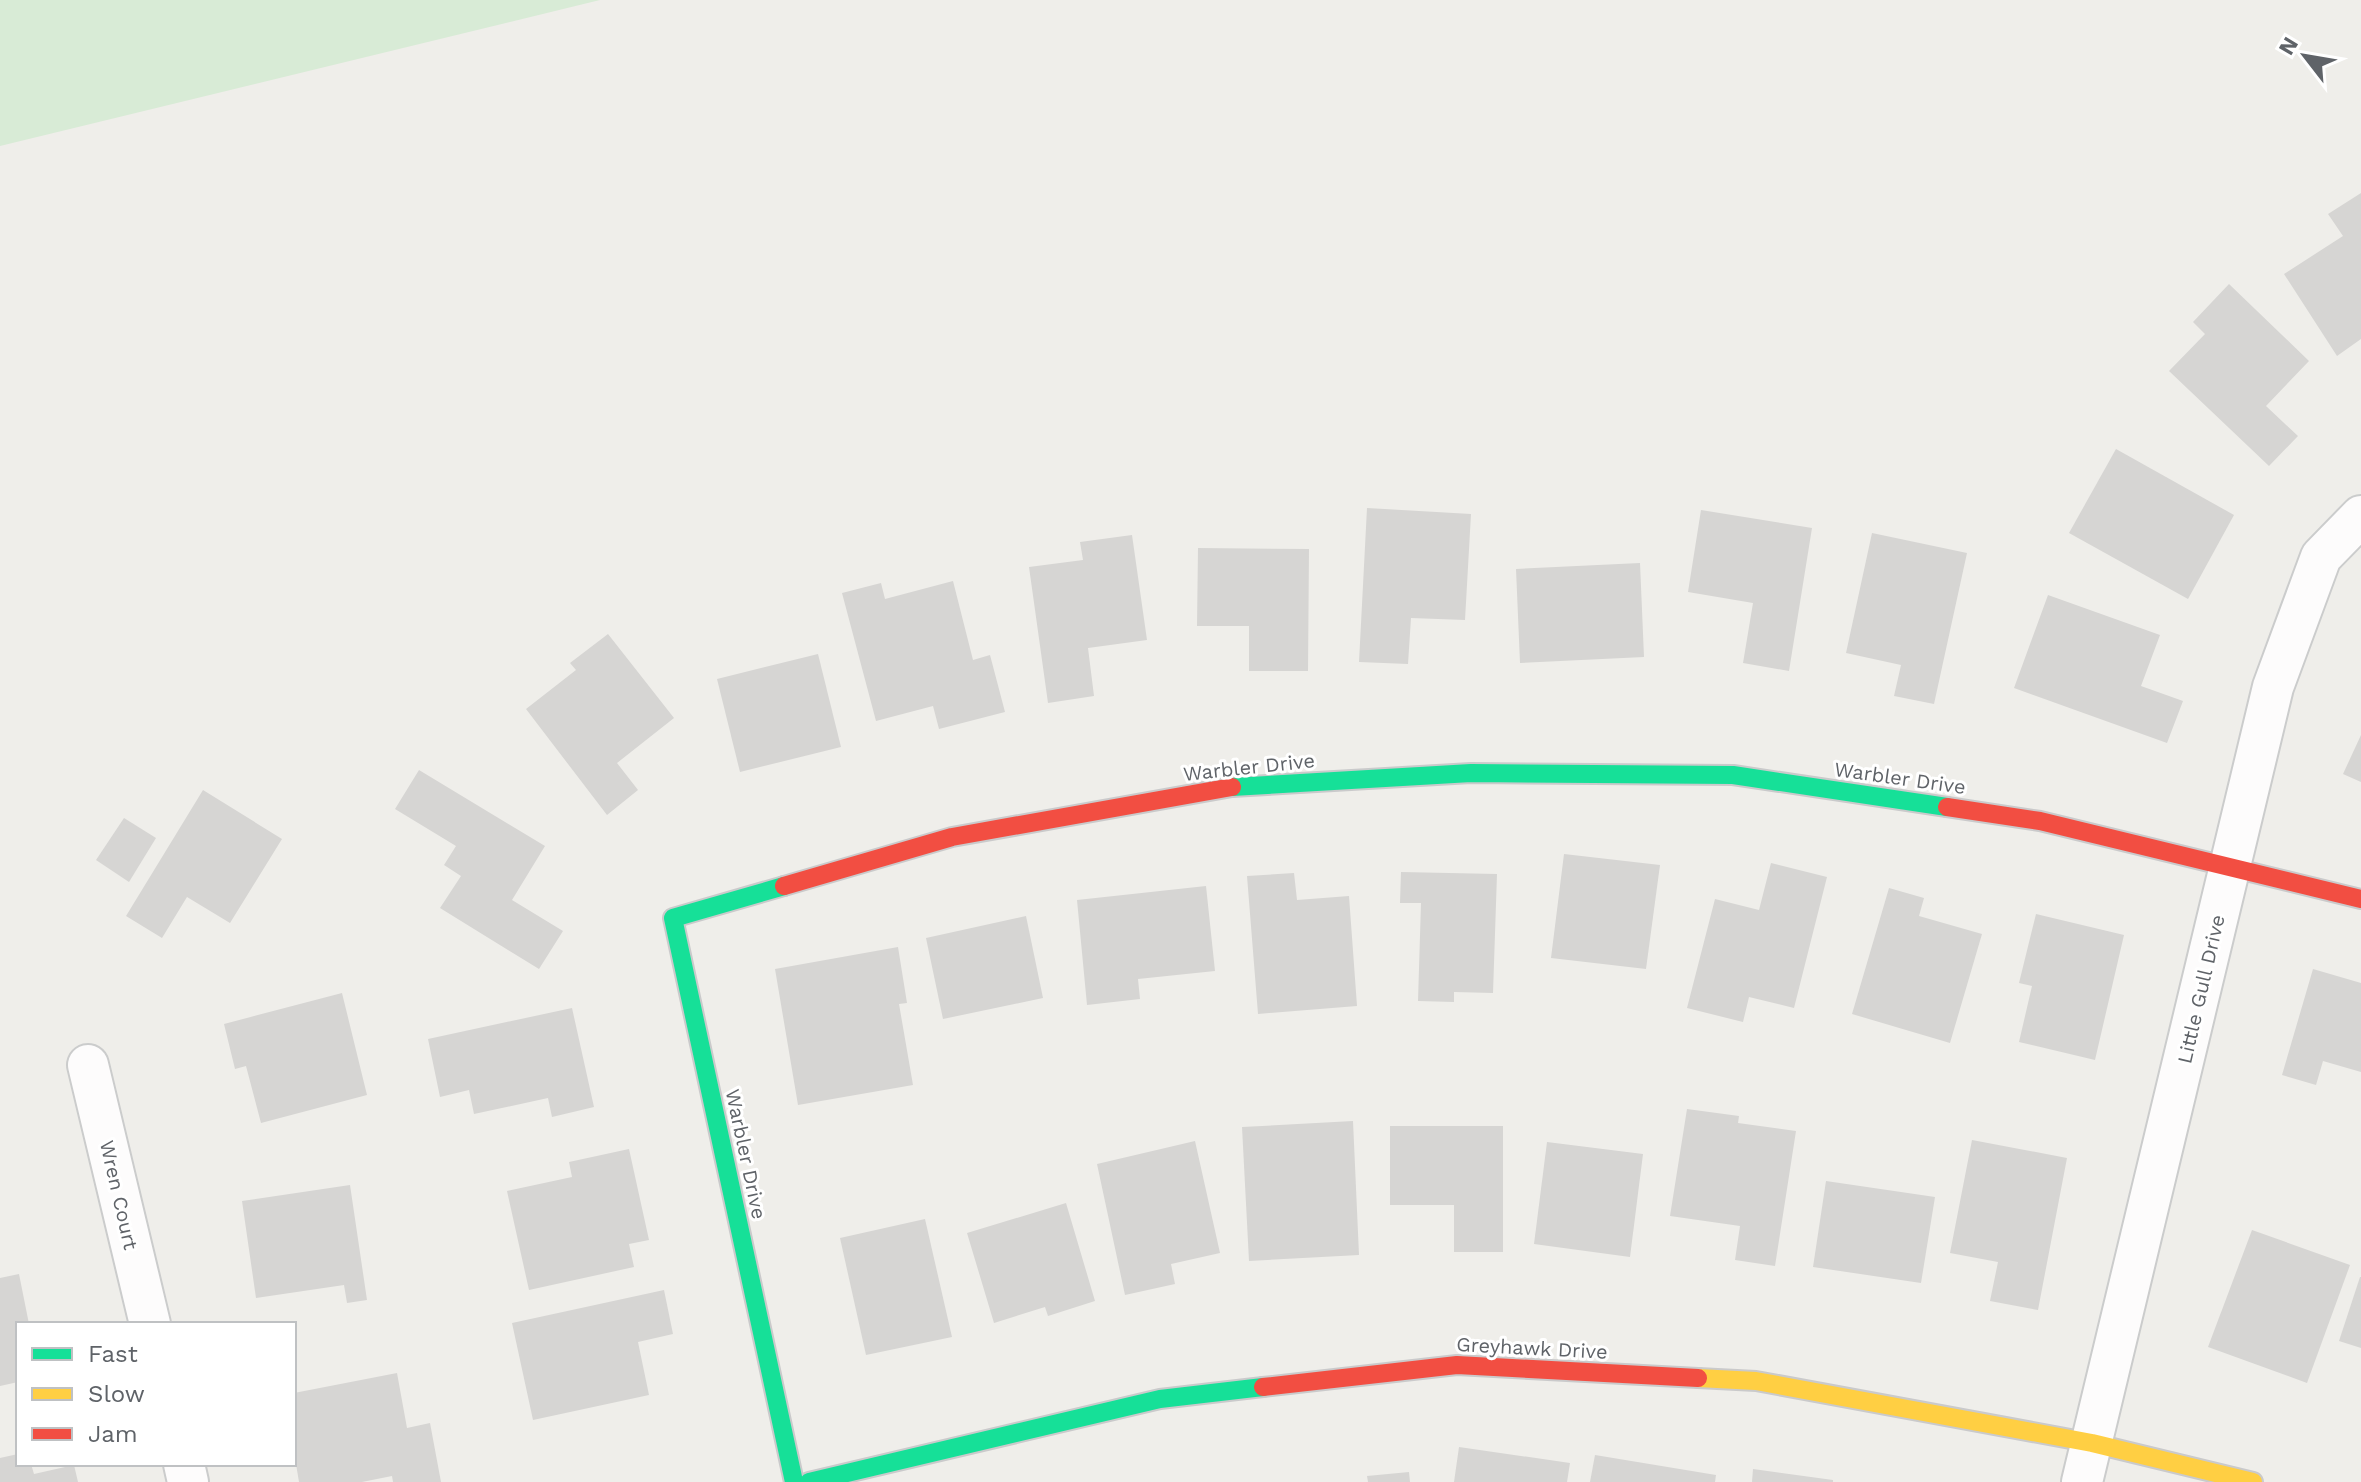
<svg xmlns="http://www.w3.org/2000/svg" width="2361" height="1482" font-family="'Work Sans',sans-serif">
  <rect width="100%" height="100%" fill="#efeeea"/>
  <polygon fill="#d8ebd6" points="0,0 600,0 0,146"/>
  <g fill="#d6d5d3">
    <polygon points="2361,193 2361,339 2337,356 2284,274 2343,236 2328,214"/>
    <polygon points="2229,284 2309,361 2266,406 2298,436 2269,466 2169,371 2205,334 2193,322"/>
    <polygon points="2116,449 2234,515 2188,599 2069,533"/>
    <polygon points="1367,508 1471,514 1465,620 1411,618 1408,664 1359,662"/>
    <polygon points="1701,510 1812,528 1789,671 1743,663 1753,603 1688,592"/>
    <polygon points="1872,533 1967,553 1934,704 1894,696 1901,665 1846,653"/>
    <polygon points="1132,535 1147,640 1088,648 1094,696 1048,703 1029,567 1083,560 1080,542"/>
    <polygon points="1198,548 1309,549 1308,671 1249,671 1249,626 1197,626"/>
    <polygon points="1640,563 1644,657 1520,663 1516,569"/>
    <polygon points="953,581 973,660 990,655 1005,712 939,729 933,706 876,721 842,593 881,583 885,599"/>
    <polygon points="2048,595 2160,635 2141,686 2183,701 2167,743 2014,688"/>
    <polygon points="608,634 674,718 617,763 638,790 607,815 526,709 576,670 570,663"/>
    <polygon points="818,654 841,747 740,772 717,679"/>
    <polygon points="2361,735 2361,782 2343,774"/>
    <polygon points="419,770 545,846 512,900 563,931 539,969 440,908 461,876 444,865 456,846 395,809"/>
    <polygon points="203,790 282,839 230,923 187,897 162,938 126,916"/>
    <polygon points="124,818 156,838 129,882 96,860"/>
    <polygon points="1564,854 1660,865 1646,969 1551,958"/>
    <polygon points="1771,863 1827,877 1794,1008 1749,997 1743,1022 1687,1008 1715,899 1759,910"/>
    <polygon points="1401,872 1497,874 1493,993 1454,992 1454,1002 1418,1001 1421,903 1400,903"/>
    <polygon points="1294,873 1297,900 1349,896 1357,1006 1258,1014 1247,876"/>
    <polygon points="1206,886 1215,971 1138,979 1140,999 1087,1005 1077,900"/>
    <polygon points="1889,888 1924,898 1919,916 1982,934 1950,1043 1852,1014"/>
    <polygon points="2036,914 2124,935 2095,1060 2019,1042 2032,986 2019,983"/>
    <polygon points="1026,916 1043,998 943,1019 926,938"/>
    <polygon points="898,947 907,1003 899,1004 913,1085 798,1105 775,969"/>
    <polygon points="2313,969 2361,983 2361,1072 2323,1061 2316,1085 2282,1075"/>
    <polygon points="342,993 367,1095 261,1123 246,1066 235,1069 224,1024"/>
    <polygon points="572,1008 594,1107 552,1117 548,1098 474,1114 469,1090 440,1097 428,1039"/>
    <polygon points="1687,1109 1739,1116 1738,1123 1796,1131 1775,1266 1735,1260 1740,1226 1670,1216"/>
    <polygon points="1353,1121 1359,1255 1249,1261 1242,1127"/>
    <polygon points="1390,1126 1503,1126 1503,1252 1454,1252 1454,1205 1390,1205"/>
    <polygon points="1972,1140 2067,1158 2038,1310 1990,1301 1998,1262 1950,1253"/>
    <polygon points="1195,1141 1220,1253 1171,1264 1175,1284 1125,1295 1097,1164"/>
    <polygon points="1547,1142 1643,1154 1630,1257 1534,1244"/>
    <polygon points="629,1149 649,1240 629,1244 634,1267 529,1290 507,1191 572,1177 569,1162"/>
    <polygon points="1826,1181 1935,1197 1921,1283 1813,1267"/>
    <polygon points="350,1185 367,1300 347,1303 344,1285 256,1298 242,1201"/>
    <polygon points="1066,1203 1095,1301 1048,1316 1045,1307 994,1323 967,1233"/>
    <polygon points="925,1219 952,1337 866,1355 840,1238"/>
    <polygon points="2252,1230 2350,1265 2307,1383 2208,1347"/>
    <polygon points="19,1274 29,1324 18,1324 18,1382 0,1386 0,1278"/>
    <polygon points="2360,1277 2361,1277 2361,1348 2339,1341"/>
    <polygon points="664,1290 673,1334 638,1342 649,1395 533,1420 512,1323"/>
    <polygon points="397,1373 407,1428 430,1423 441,1482 393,1482 392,1476 362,1482 299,1482 294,1452 294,1393"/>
    <polygon points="1459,1447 1570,1463 1567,1482 1454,1482"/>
    <polygon points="18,1454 18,1464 31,1464 34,1474 74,1465 78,1482 0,1482 0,1458"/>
    <polygon points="1595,1455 1716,1475 1715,1482 1590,1482"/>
    <polygon points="1753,1469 1833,1480 1833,1482 1752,1482"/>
    <polygon points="1409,1472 1410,1482 1368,1482 1367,1476"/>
  </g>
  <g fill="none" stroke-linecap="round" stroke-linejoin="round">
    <g stroke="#cbcccc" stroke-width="44">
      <g id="street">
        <polyline points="88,1065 150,1324"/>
        <polyline points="184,1464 188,1482"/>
        <polyline points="2082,1482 2273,687 2321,557 2361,516"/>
      </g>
    </g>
    <g stroke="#cacacb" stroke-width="22">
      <g id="fast">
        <polyline points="1232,787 1471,773 1733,775 1947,807"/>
        <polyline points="784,886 673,918 794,1482"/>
        <polyline points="809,1482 1160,1399 1263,1387"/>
      </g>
    </g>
    <g stroke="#cacacb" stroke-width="22">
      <polyline id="slow" points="1698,1378 1756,1381 2092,1443 2253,1482"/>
    </g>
    <g stroke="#cacacb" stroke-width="22">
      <g id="jam">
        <polyline points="1947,807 2040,821 2361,899"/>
        <polyline points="784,886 952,837 1232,787"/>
        <polyline points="1263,1387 1457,1365 1698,1378"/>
      </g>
    </g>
    <use href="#street" stroke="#fdfcfc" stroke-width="40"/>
    <use href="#fast" stroke="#16e098" stroke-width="18"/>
    <use href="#slow" stroke="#ffcf43" stroke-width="18"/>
    <use href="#jam" stroke="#f24e42" stroke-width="18"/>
  </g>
  <g text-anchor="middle" stroke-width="6" stroke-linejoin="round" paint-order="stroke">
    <g font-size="20" fill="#5f6368" stroke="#fff">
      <text transform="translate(1249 767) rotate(-6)" y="7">Warbler Drive</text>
      <text transform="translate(1900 778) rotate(8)" y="7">Warbler Drive</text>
      <text transform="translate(2201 989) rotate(-77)" y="7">Little Gull Drive</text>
      <text transform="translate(746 1154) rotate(78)" y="7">Warbler Drive</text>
      <text transform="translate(119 1195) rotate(77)" y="7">Wren Court</text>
      <text transform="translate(1532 1348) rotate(3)" y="7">Greyhawk Drive</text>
    </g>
  </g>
  <rect x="16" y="1322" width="280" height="144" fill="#ffffff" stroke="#bfc1c3" stroke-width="2"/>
  <rect x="32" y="1348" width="40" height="12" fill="#16e098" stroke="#bfc1c3" stroke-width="2"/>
  <text x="88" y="1362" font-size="24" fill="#5f6368">Fast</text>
  <rect x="32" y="1388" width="40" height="12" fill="#ffcf43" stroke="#bfc1c3" stroke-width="2"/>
  <text x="88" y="1402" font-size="24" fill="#5f6368">Slow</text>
  <rect x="32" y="1428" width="40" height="12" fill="#f24e42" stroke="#bfc1c3" stroke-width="2"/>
  <text x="88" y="1442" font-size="24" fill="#5f6368">Jam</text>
  <g transform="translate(2305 56) rotate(301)" stroke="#ffffff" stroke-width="6" paint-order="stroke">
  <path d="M0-6L14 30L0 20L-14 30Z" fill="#5f6368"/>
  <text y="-12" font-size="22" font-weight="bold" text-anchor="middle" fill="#5f6368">N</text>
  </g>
</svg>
